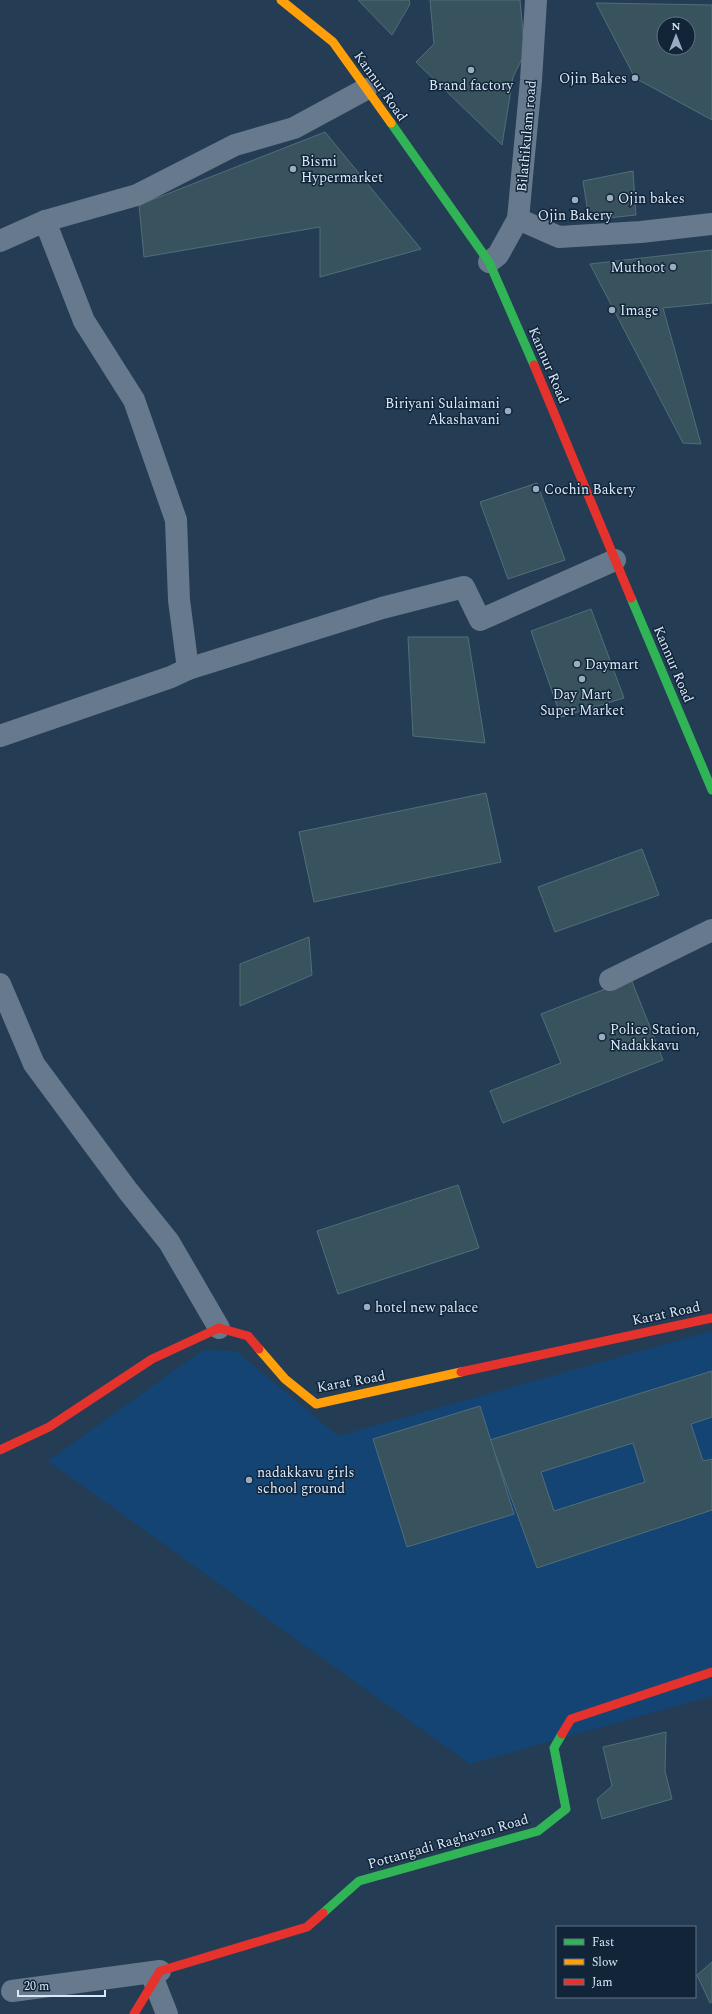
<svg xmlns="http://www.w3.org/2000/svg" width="712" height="2014" font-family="Spectral,serif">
  <rect width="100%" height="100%" fill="#243d55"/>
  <polygon fill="#134474" points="712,1331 712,1696 470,1764 48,1461 203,1350 236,1351 338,1436"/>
  <g fill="#39535e" stroke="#516e79" fill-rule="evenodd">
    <polygon points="358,0 409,0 410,4 392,35"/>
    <polygon points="430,0 520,0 525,53 513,77 502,145 416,62 434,44"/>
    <path d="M596,3L712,5V120L635,78ZM664,24H688V48H664Z"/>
    <polygon points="325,132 421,249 320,277 320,227 144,257 139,205"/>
    <polygon points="633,171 636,215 589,220 583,181"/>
    <polygon points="712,250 712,303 663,308 701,444 683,443 590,264"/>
    <polygon points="537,483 565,560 508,579 480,502"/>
    <polygon points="591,609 624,698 561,717 531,631"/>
    <polygon points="408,637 468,637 485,743 413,736"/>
    <polygon points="486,793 501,862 314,902 299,832"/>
    <polygon points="642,849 659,895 555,932 538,887"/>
    <polygon points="309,937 312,975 240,1006 240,964"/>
    <polygon points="631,979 663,1060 503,1123 490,1091 561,1063 541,1014"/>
    <polygon points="458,1185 479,1248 338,1294 317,1231"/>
    <path d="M712,1371V1417L691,1424L703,1461L712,1459V1510L537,1568L490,1440ZM633,1443L645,1482L554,1511L541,1472Z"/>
    <polygon points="480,1406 514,1514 407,1547 373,1439"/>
    <polygon points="666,1732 665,1771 672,1799 602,1819 597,1799 612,1786 603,1747"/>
    <polygon points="712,1962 712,2002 710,2003 697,1975"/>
  </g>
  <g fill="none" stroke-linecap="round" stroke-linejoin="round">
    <g stroke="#67798c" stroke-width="22">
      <polyline points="518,219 559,237 641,232 712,224"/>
      <polyline points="45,221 84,321 134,400 176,520 179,600 188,669"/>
      <polyline points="0,241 45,221 137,195 235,145 294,128 366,89"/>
      <polyline points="489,262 498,255 518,219 531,80 536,0"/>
      <polyline points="0,736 171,677 188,669 382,608 464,587 480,620 615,560"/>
      <polyline points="610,980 712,930"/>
      <polyline points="0,984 34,1064 128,1191 169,1242 219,1328"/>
      <polyline points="154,1981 167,2014"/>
      <polyline points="12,1991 160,1971"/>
    </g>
    <g stroke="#30b455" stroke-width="9">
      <polyline points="391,123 489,262 534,365"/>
      <polyline points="631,598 712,790"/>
      <polyline points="323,1913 359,1881 538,1831 566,1809 554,1748 562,1734"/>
    </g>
    <g stroke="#ff9f0a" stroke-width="9">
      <polyline points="281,0 333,42 391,123"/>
      <polyline points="259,1349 285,1379 316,1404 461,1372"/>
    </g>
    <g stroke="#e5322d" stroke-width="9">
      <polyline points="534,365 631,598"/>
      <polyline points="461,1372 712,1318"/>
      <polyline points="0,1450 49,1427 152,1359 219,1328 248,1336 259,1349"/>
      <polyline points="562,1734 571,1719 712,1672"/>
      <polyline points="134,2014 160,1971 307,1927 323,1913"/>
    </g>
  </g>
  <g fill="#9aadc0" stroke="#112438" stroke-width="1.5">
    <circle cx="471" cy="70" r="4"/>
    <circle cx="635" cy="78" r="4"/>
    <circle cx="293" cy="169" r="4"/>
    <circle cx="610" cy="198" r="4"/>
    <circle cx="575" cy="200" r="4"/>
    <circle cx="673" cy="267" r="4"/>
    <circle cx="612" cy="310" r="4"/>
    <circle cx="508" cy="411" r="4"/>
    <circle cx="536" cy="489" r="4"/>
    <circle cx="577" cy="664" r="4"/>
    <circle cx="582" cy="679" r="4"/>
    <circle cx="602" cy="1037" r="4"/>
    <circle cx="367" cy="1307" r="4"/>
    <circle cx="249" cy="1480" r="4"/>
  </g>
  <g text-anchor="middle" stroke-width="3" stroke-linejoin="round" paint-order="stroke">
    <g font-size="14" fill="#dae9fa" stroke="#112438" text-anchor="start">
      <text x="627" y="83" text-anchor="end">Ojin Bakes</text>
      <text x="471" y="90" text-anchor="middle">Brand factory</text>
      <text x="301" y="166">Bismi<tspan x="301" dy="16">Hypermarket</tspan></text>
      <text x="618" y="203">Ojin bakes</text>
      <text x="575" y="220" text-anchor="middle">Ojin Bakery</text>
      <text x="665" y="272" text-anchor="end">Muthoot</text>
      <text x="620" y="315">Image</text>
      <text x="500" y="408" text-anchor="end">Biriyani Sulaimani<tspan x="500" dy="16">Akashavani</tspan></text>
      <text x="544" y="494">Cochin Bakery</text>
      <text x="585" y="669">Daymart</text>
      <text x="582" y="699" text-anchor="middle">Day Mart<tspan x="582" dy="16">Super Market</tspan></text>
      <text x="610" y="1034">Police Station,<tspan x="610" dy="16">Nadakkavu</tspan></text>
      <text x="375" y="1312">hotel new palace</text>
      <text x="257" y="1477">nadakkavu girls<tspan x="257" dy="16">school ground</tspan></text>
    </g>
    <g font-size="14" fill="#dae9fa" stroke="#112438">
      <text transform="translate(381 86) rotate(55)" y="5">Kannur Road</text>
      <text transform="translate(526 136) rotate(-85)" y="5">Bilathikulam road</text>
      <text transform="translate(549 365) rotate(67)" y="5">Kannur Road</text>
      <text transform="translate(674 664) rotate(67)" y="5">Kannur Road</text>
      <text transform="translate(666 1313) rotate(-12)" y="5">Karat Road</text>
      <text transform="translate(351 1381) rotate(-10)" y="5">Karat Road</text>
      <text transform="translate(448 1841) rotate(-16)" y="5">Pottangadi Raghavan Road</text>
    </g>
  </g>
  <rect x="556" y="1926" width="140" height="72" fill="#112438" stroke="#617386"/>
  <rect x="564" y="1939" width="20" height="6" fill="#30b455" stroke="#617386"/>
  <text x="592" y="1946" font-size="12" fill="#dae9fa">Fast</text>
  <rect x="564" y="1959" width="20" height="6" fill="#ff9f0a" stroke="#617386"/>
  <text x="592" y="1966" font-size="12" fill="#dae9fa">Slow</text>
  <rect x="564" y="1979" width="20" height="6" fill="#e5322d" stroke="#617386"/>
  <text x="592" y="1986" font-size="12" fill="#dae9fa">Jam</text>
  <g transform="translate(676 36)"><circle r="19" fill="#112438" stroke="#617386"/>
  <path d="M0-3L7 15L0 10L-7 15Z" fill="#9aadc0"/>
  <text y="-6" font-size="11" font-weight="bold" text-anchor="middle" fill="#dae9fa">N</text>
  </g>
  <path d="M18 1990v6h87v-6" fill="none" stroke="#dae9fa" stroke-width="2"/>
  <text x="24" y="1990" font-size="12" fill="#dae9fa" stroke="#112438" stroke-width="3" paint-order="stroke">20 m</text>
</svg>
